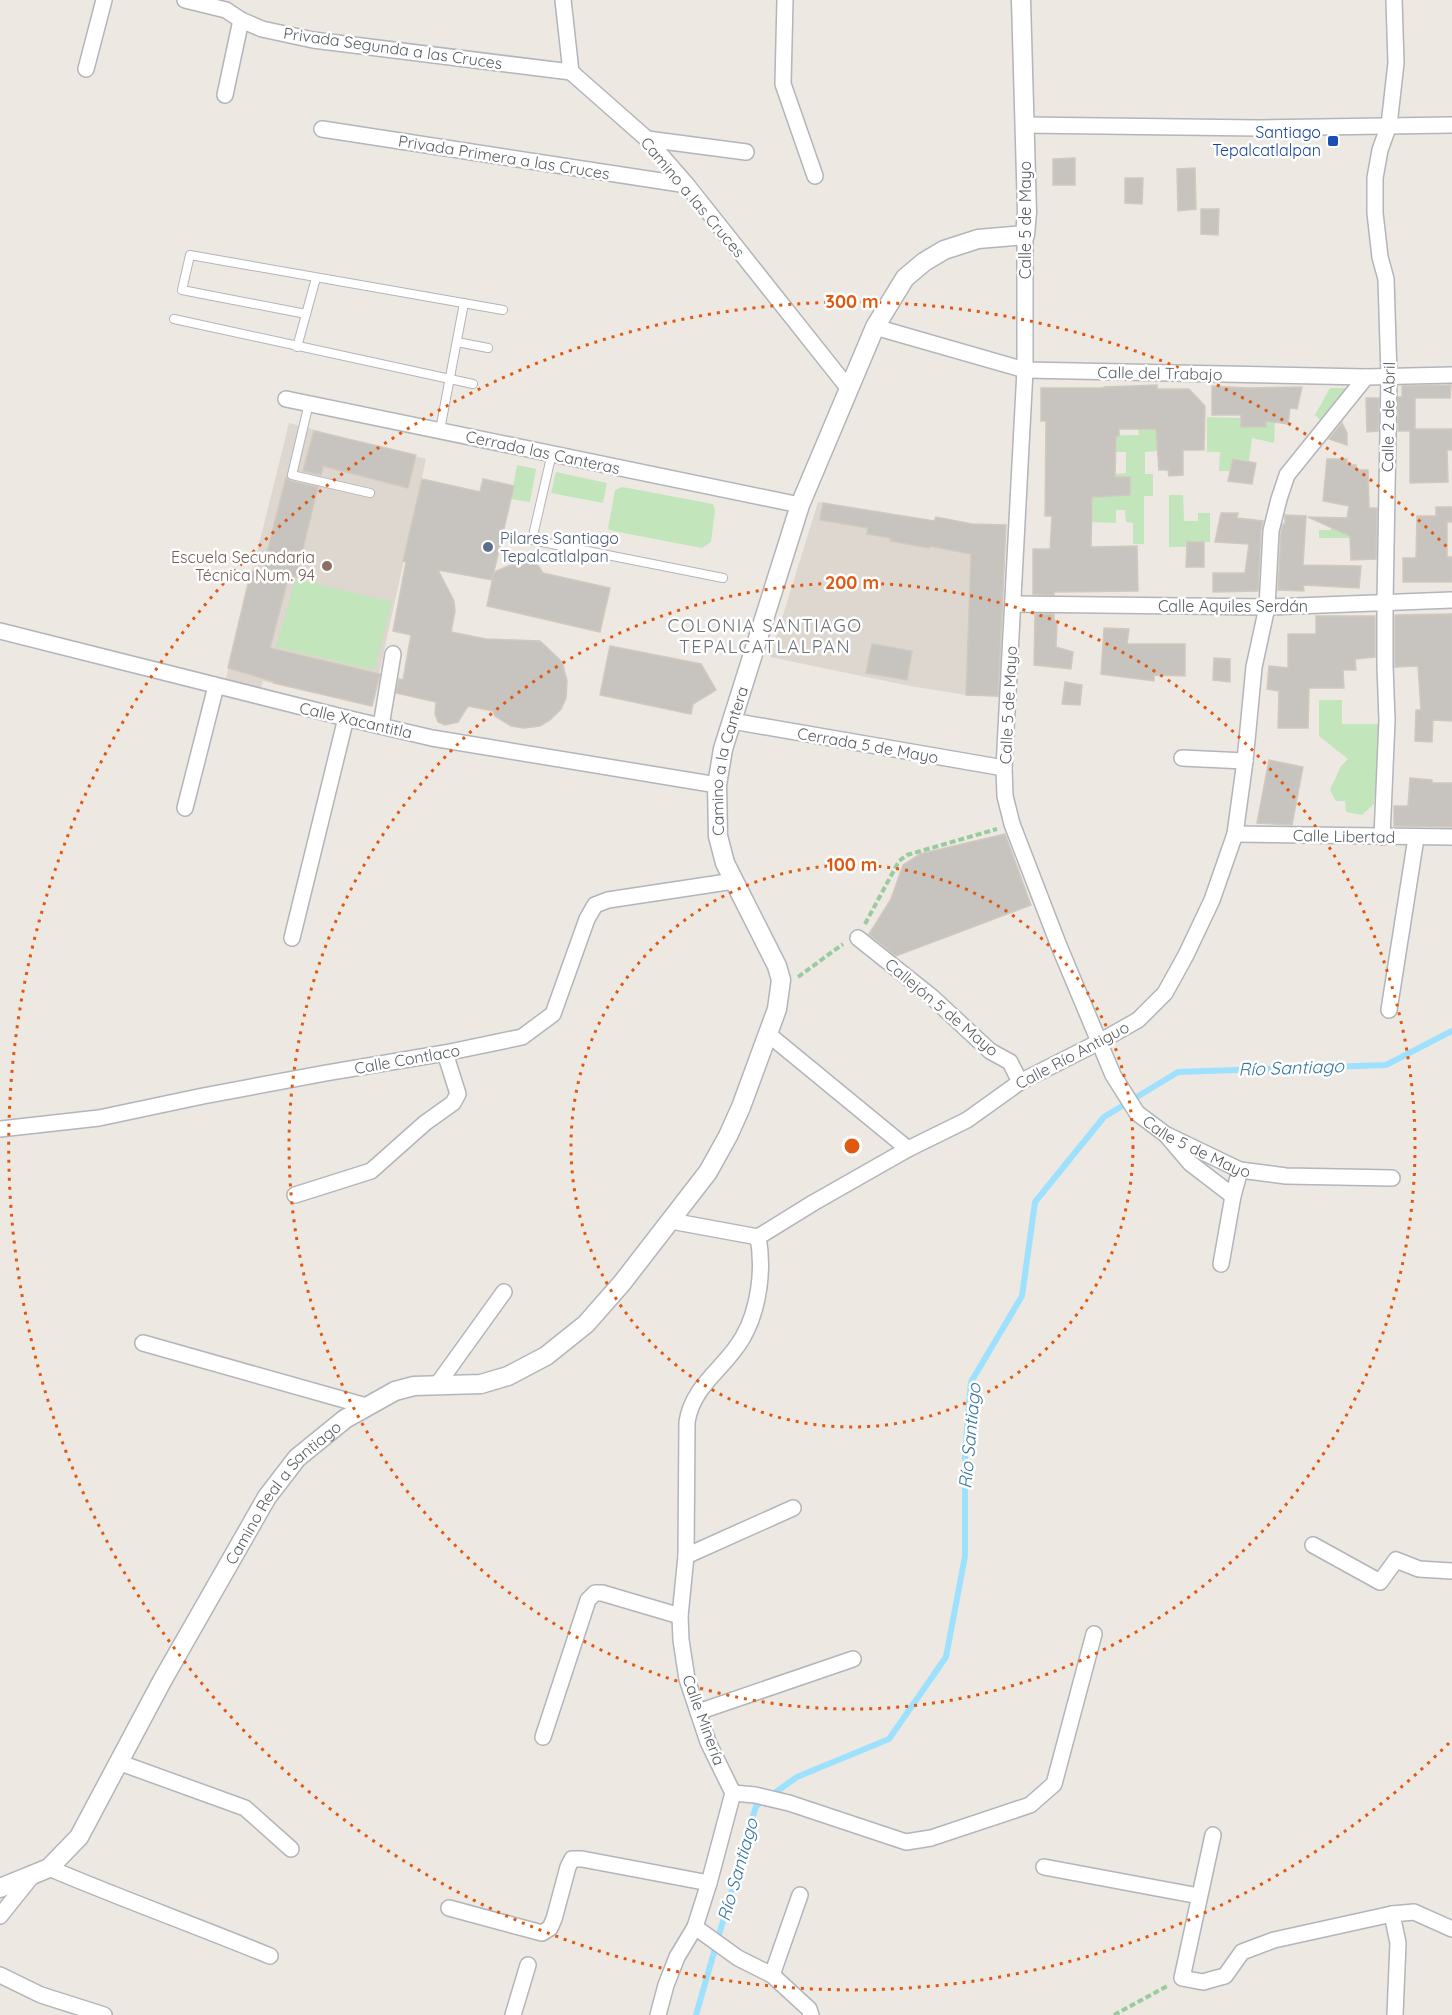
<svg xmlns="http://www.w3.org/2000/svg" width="1452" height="2015" font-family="Quicksand,sans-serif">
  <rect width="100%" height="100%" fill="#ede8e1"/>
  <g fill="#ddd7cf">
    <polygon points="289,423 426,459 372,706 263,681 260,691 225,682"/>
    <polygon points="818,502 934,521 936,517 972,524 1006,525 1000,697 966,695 910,686 770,657"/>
  </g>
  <g fill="#c2e5bc">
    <polygon points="1330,388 1346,388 1321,421 1315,415"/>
    <polygon points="1266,401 1275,422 1274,443 1252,438 1249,461 1233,458 1230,471 1219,471 1220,452 1207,452 1207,417 1241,418 1241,427 1266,427"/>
    <polygon points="1150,418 1157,418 1157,451 1145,452 1145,474 1153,474 1153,496 1144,496 1144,544 1133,544 1133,523 1126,522 1125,510 1116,510 1116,523 1092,522 1092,476 1126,473 1126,452 1093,452 1093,436 1139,435 1138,429 1150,429"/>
    <polygon points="517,465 536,469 530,502 511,499"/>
    <polygon points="556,472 607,483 603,503 551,493"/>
    <polygon points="622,487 713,504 715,510 711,542 702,548 613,531 608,529 615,490"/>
    <polygon points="1169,495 1183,495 1184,521 1198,521 1198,513 1210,513 1210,542 1187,542 1186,547 1169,547"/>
    <polygon points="1331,521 1350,521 1350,538 1319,538 1319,530 1331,530"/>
    <polygon points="296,579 392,602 374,670 276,647"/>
    <polygon points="1319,700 1342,700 1342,724 1378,724 1378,759 1374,804 1362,815 1346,812 1345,801 1336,801 1330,790 1341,766 1348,759 1319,736"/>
  </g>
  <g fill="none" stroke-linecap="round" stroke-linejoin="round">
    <polyline stroke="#9ee1ff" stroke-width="6" points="696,2015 756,1806 797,1777 889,1739 946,1657 965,1556 965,1452 971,1382 1022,1296 1035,1202 1104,1117 1178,1072 1386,1065 1452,1031"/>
  </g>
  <g fill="#c7c3be" stroke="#d1c9bf" stroke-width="1.5">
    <polygon points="1075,158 1075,185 1053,185 1053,159"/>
    <polygon points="1195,168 1196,209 1178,211 1177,169"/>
    <polygon points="1125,178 1143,178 1142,204 1125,203"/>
    <polygon points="1201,209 1219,209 1218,235 1201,234"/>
    <polygon points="1157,385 1157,389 1189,389 1205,406 1204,450 1183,450 1183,475 1169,476 1168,470 1159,470 1156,429 1119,429 1119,436 1116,436 1115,477 1130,477 1130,495 1092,497 1091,547 1137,546 1138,591 1054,592 1054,595 1033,594 1033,549 1050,549 1052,516 1045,516 1046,421 1041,421 1041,388 1104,388 1104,387"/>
    <polygon points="1451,385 1450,398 1415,398 1415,429 1452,429 1452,450 1447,450 1448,482 1410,483 1410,431 1398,431 1398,397 1402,397 1402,386"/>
    <polygon points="1212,386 1247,388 1302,387 1297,409 1290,408 1288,424 1266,421 1266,427 1241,427 1241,415 1212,415"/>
    <polygon points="1366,398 1379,398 1378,431 1367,432"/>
    <polygon points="1342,423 1347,433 1347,445 1329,439"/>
    <polygon points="314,431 416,455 408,488 323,466 321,475 303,471"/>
    <polygon points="1233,459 1256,463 1252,484 1228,481"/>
    <polygon points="1327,459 1347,459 1347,465 1356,465 1357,470 1368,470 1369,508 1377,508 1376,559 1351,560 1350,536 1308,517 1347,518 1349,506 1323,501"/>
    <polygon points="286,477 291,481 318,487 296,577 289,575 270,648 380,674 372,706 274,683 275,682 228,668 251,571 262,573"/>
    <polygon points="422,479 480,492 483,479 514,486 492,580 438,570 454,601 455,611 451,632 486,639 540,641 562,662 567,681 566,698 561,709 550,720 540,726 524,728 511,726 495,716 493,711 468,706 458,722 445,725 438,722 435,714 436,702 396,693 399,679 403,680 411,635 393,631 406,562 403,561"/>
    <polygon points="823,503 934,521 936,517 972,524 1006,525 998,696 966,695 971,554 930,546 929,548 890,541 891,538 867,534 868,528 820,520"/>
    <polygon points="1436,507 1452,507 1452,522 1447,522 1447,557 1452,557 1452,582 1403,582 1403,558 1416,558 1417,516 1436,516"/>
    <polygon points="1221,513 1238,513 1237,518 1263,521 1261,530 1258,591 1213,592 1213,573 1245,573 1249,544 1215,542"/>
    <polygon points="1285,515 1306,516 1303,565 1361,566 1359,588 1303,585 1304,591 1278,590 1281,532 1283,524 1285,524"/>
    <polygon points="1187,542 1204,542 1204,567 1186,567"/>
    <polygon points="523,560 533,561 537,564 543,573 610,588 600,632 487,606 494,572"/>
    <polygon points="1035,614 1054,614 1054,620 1057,621 1056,647 1073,652 1071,669 1034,665"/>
    <polygon points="1452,614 1452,721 1433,720 1432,742 1415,741 1416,710 1421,710 1418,666 1395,667 1395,615"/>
    <polygon points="1316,616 1375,616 1375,657 1355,659 1356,670 1343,670 1344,688 1309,688 1308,728 1278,728 1279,691 1267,689 1269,666 1288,668 1288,634 1316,634"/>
    <polygon points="1104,628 1129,629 1127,644 1185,644 1185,676 1154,675 1154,681 1101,674"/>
    <polygon points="872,644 912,651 907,680 866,673"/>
    <polygon points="610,646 701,664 716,690 693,704 691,714 600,695"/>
    <polygon points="1214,658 1230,659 1230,682 1213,680"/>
    <polygon points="1065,682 1082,685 1080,705 1062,704"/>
    <polygon points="1269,760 1303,767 1292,825 1257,823"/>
    <polygon points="1410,778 1432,780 1432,783 1452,783 1452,827 1394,826 1394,806 1408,806"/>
    <polygon points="1005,834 1031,905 896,956 869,934 891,899 903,865 920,854"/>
  </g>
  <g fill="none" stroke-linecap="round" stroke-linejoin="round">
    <g stroke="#b2b5b9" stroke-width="10">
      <g id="service">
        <polyline points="306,314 182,290 190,255 503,310"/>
        <polyline points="174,319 473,384"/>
        <polyline points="457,342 488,348"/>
        <polyline points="297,347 316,278"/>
        <polyline points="309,403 292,475 370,493"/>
        <polyline points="440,430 464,303"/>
        <polyline points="552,453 532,540 723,578"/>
      </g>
    </g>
    <g stroke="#b2b5b9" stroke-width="18">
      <g id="minor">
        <polyline points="185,0 226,10 241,20 262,29 313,40 571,72"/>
        <polyline points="563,0 571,72 647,139 687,185 849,389"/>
        <polyline points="785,0 783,84 815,176"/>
        <polyline points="86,69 104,0"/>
        <polyline points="225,95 241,20"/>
        <polyline points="1024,125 1259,128 1452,125"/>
        <polyline points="322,129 687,185"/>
        <polyline points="647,139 746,152"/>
        <path id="s1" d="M1025,235V370L1004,768L1005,796L1012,824L1059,946L1113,1075L1137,1113L1165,1134L1240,1170L1286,1176L1392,1178"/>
        <polyline points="875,327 1025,370 1366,377 1452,375"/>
        <polyline points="286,399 800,505"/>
        <polyline points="1014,604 1267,607 1452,600"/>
        <polyline points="0,631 346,718 432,738 717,785"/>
        <polyline points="732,721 1004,768"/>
        <polyline points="381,726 393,654"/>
        <polyline points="1182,758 1245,761"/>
        <polyline points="185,808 216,686"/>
        <polyline points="1235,834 1452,837"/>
        <polyline points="1382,837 1387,720 1385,666 1385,602 1389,376 1386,279 1380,257 1375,213 1375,178 1380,150 1389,125 1396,63 1394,0"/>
        <polyline points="292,938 346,718"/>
        <polyline points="858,938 932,997 990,1051 1010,1062 1020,1082"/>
        <polyline points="1389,1010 1416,838"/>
        <polyline points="768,1034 908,1149"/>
        <polyline points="0,1129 99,1118 203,1096 326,1073 445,1053 522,1037 553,1014 587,919 595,905 608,900 734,881"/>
        <polyline points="1167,1136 1190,1163 1233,1196"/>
        <polyline points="295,1195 371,1171 425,1123 453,1103 458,1094 445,1053"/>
        <polyline points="671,1221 758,1237 813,1203 908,1149 967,1120 1020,1082 1099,1042 1138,1020 1165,993 1186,955 1212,900 1235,834 1245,761 1254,667 1267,607 1271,531 1279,499 1287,475 1366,377"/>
        <path d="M758,1237C764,1269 759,1309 743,1337C726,1368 693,1384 687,1422L686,1556L680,1616L681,1640L687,1679L708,1742L733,1793L709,1883L695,1927L738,1958L772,1975L809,2009L811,2015"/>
        <polyline points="1221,1264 1233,1196 1240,1170"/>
        <polyline points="143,1343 366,1406"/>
        <polyline points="437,1385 504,1292"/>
        <polyline points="1313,1545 1380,1582 1396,1560 1419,1569 1452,1571"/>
        <polyline points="686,1556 793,1508"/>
        <polyline points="698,1712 853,1659"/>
        <polyline points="543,1737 588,1600 595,1593 602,1593 680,1616"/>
        <polyline points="118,1762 245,1808 291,1849"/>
        <polyline points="733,1793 755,1795 789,1803 906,1842 931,1838 1030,1805 1054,1784 1094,1634"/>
        <polyline points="1213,1835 1182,1978 1203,1982 1217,1978 1225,1976 1242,1952 1274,1940 1392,1914 1414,1912 1452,1929"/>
        <polyline points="1044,1867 1199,1896"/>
        <path d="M49,1868C122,1899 197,1926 270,1956"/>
        <polyline points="449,1908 542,1933 550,1928 554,1919 568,1867 572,1859 582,1859 709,1883"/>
        <polyline points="1392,1914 1398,1943 1395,2015"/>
        <polyline points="0,1916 32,1876"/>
        <polyline points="0,1975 41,1995 104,2015"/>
        <polyline points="772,1975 800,1895"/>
        <polyline points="513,2015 528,1965"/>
        <polyline points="658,2015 666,1985 677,1957 695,1927"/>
      </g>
    </g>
    <g stroke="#b2b5b9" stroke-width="21">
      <g id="tertiary">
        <path id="s2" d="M0,1888L49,1868L79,1837L162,1681L267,1497L297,1458L345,1419L395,1391L414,1386L481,1384L508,1376L546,1356L586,1324L622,1283L708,1172L728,1136L741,1107L777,1009L781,980L777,966L725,863L718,836L717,785L723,749L800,505L875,327L905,278L924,262L944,250L978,239L1025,235L1027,212L1021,0"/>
      </g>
    </g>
    <g stroke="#98cba0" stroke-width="4" stroke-dasharray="6 3" stroke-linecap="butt">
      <polyline points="865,924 899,861 907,855 997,829"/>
      <polyline points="798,977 843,944"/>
      <polyline points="1114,2015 1169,1985"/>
    </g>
    <use href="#service" stroke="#fff" stroke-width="8"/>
    <use href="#minor" stroke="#fff" stroke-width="15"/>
    <use href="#tertiary" stroke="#fff" stroke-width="18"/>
  </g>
  <g fill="none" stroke="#e15910" stroke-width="3" stroke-dasharray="3 6">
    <circle cx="852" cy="1146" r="281"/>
    <circle cx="852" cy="1146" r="563"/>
    <path d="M1449 1743A844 844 0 1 1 1449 549"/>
  </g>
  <rect fill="#1a4fb4" stroke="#fff" stroke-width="2" x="1327" y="135" width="12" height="12" rx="3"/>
  <circle fill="#5c6f8a" stroke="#fff" stroke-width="2" cx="488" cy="547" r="6"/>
  <circle fill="#8d6e63" stroke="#fff" stroke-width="2" cx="327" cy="566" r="6"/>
  <g text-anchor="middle" stroke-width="5" stroke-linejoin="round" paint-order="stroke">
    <g font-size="16" fill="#595e62" stroke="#fff">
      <text transform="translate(393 48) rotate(8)" y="6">Privada Segunda a las Cruces</text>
      <text transform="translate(504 157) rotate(9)" y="6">Privada Primera a las Cruces</text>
      <text transform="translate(693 197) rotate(50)" y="6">Camino a las Cruces</text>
      <text transform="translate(1025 220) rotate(-90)" y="6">Calle 5 de Mayo</text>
      <text transform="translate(1160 373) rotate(1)" y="6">Calle del Trabajo</text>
      <text transform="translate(1388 417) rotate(-89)" y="6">Calle 2 de Abril</text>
      <text transform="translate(543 452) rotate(12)" y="6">Cerrada las Canteras</text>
      <text x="1233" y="612">Calle Aquiles Serdán</text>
      <text transform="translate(1008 705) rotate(-87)" y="6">Calle 5 de Mayo</text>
      <text transform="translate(356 720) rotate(13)" y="6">Calle Xacantitla</text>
      <text transform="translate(868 745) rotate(10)" y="6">Cerrada 5 de Mayo</text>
      <text dy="6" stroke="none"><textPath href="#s2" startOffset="1498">Camino a la Cantera</textPath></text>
      <text transform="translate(1344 836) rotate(1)" y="6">Calle Libertad</text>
      <text transform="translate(942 1007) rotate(40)" y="6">Callejón 5 de Mayo</text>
      <text transform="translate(1072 1055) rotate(-28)" y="6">Calle Río Antiguo</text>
      <text transform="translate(407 1059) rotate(-10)" y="6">Calle Contlaco</text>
      <text dy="6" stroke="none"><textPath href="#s1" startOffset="975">Calle 5 de Mayo</textPath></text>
      <text dy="6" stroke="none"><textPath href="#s2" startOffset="498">Camino Real a Santiago</textPath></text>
      <text transform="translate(704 1720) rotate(70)" y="6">Calle Minería</text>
    </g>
    <g font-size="16" fill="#164399" stroke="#fff" text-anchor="end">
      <text x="1321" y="138">Santiago<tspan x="1321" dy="18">Tepalcatlalpan</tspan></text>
    </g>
    <g font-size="16" fill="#4e5e75" stroke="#fff" text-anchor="start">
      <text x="500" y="544">Pilares Santiago<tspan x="500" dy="18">Tepalcatlalpan</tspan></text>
    </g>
    <g font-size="16" fill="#785e54" stroke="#fff" text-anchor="end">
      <text x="315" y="563">Escuela Secundaria<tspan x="315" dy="18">Técnica Num. 94</tspan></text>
    </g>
    <g font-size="18" letter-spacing="1.5" fill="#6a7074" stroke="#fff">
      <text x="765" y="632">COLONIA SANTIAGO<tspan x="765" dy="21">TEPALCATLALPAN</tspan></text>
    </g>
    <g font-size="18" font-style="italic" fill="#3777a0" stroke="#fff">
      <text transform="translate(1291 1068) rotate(-2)" y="6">Río Santiago</text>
      <text transform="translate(970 1436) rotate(-85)" y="6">Río Santiago</text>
      <text transform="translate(738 1870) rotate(-74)" y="6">Río Santiago</text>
    </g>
  </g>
  <circle cx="852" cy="1146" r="9" fill="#e15910" stroke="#fff" stroke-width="3"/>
  <g font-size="18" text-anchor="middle" font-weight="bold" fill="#e15910" stroke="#fff" stroke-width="5" stroke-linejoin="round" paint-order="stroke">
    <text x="852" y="308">300 m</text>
    <text x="852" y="589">200 m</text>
    <text x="852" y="871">100 m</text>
  </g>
</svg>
